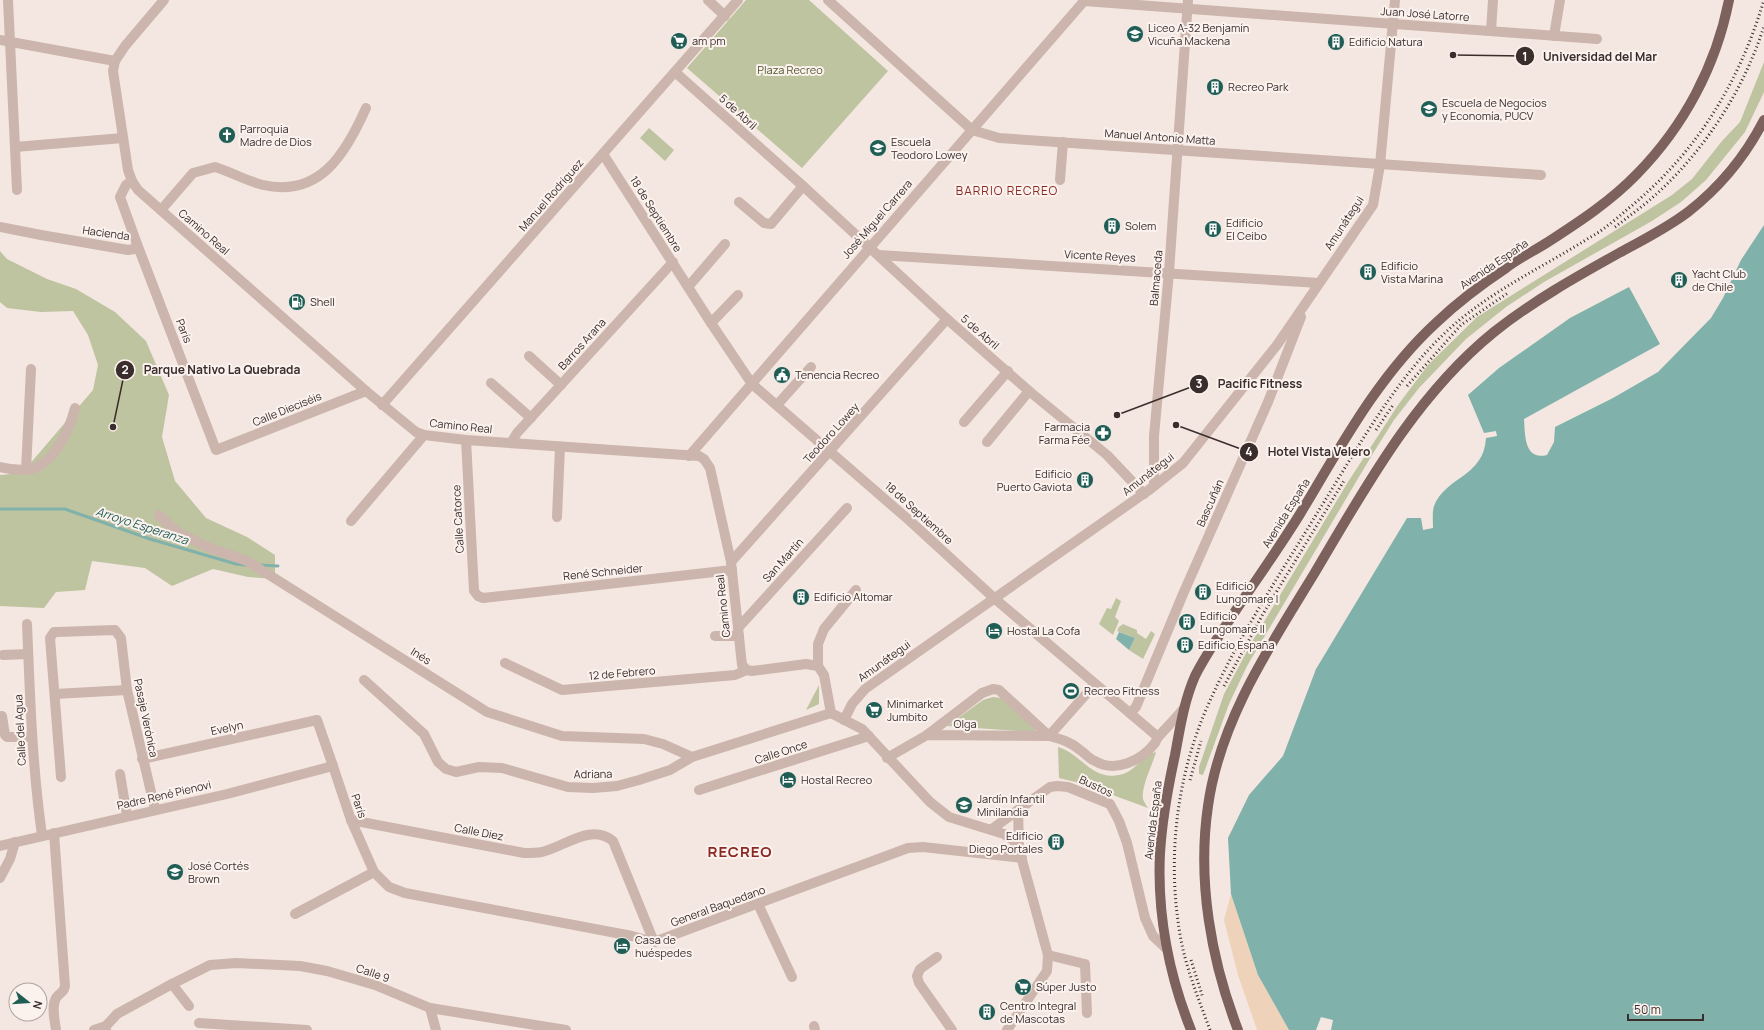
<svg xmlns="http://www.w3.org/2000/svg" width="1764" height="1030" font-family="Manrope,sans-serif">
  <rect width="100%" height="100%" fill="#f4e7e1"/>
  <g fill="#bec3a0">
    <polygon points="746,0 809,0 888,71 802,168 687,68"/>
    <polygon points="1764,62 1764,92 1745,132 1706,180 1681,202 1652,221 1544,282 1506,307 1466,339 1419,388 1394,420 1372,455 1247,666 1229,704 1203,775 1199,774 1199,767 1224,694 1253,640 1348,482 1398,405 1428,365 1477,317 1672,195 1692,179 1722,141 1740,122"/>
    <polygon points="649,128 674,150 665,161 640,138"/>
    <polygon points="0,251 7,259 47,279 76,289 115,312 146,341 169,395 162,437 175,481 206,518 247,537 275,555 275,579 248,577 213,569 172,586 145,568 92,561 85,590 56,592 44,608 0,606 0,475 22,473 93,390 98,365 88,335 73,311 41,312 7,308 0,302"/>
    <polygon points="1116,598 1121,601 1115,617 1119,621 1113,635 1099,624 1107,608 1111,609"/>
    <polygon points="1123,624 1137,630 1137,633 1146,639 1151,631 1155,634 1143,659 1129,650 1135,638 1117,631 1119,627"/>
    <polygon points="819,685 819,704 806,710"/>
    <polygon points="993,697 1001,698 1037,729 1033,732 947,726 983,700"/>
    <path d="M1058,747C1084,755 1092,783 1123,774C1136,770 1143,755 1156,752C1153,764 1141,786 1143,799C1144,802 1146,805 1148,808L1118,797L1092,786L1059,778Z"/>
  </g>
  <polygon fill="#eed2b9" points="1231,894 1258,975 1289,1030 1257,1030 1238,975 1224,920"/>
  <g fill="#80b1aa">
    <path d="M1764,225V1030H1331L1333,1020L1321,1017L1316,1030H1289L1258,975L1231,894L1228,838L1249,795L1283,756L1316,669L1407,518H1421L1423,530L1433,528C1433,521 1432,512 1434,506C1446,476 1484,477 1486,438L1497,436L1496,431L1484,433L1468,395L1499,368L1570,318L1629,287L1660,344L1524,419C1525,434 1524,461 1547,455L1554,442L1555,427L1613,398L1658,372L1711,318L1723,298L1741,260Z"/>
    <polygon points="1119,632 1135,638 1129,650 1116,639"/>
  </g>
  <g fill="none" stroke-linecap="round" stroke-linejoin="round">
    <g stroke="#80b1aa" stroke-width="3">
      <polyline points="0,509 65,509 150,539 236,564 245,565"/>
      <polyline points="259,565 278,566"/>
    </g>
    <g stroke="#ccb5ac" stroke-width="10">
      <polyline points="8,0 17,190"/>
      <polyline points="708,0 725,16"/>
      <polyline points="828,0 972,130 999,138 1541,175"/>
      <polyline points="1084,1 1597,39"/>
      <polyline points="1491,31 1493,0"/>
      <polyline points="1554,36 1560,0"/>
      <polyline points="675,72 803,186 947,319 1029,391 1107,455 1144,494"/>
      <polyline points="15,147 123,138"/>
      <polyline points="603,154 711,323 752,384 910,521 994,598 1158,737"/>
      <polyline points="1060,180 1063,142"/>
      <polyline points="739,202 764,223 771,224 803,186"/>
      <path d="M161,210L193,173L215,167C231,172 247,181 263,185C320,198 346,153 366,108"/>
      <polyline points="0,227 41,235 128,250 134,249 137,244 120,197 126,185 132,181"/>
      <polyline points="137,244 216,450 366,391"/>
      <polyline points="879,255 1319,283"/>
      <polyline points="688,287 725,244"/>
      <polyline points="711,323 738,295"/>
      <polyline points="529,356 561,385"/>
      <polyline points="491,383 531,418"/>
      <polyline points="382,405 738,0"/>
      <polyline points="777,405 811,367"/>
      <polyline points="964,422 1008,371"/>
      <polyline points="466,440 474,591 478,596 483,598 732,570"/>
      <polyline points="987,442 1029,391"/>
      <polyline points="511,443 517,433 673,262"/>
      <polyline points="689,456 1085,0"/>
      <path d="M0,467C8,469 17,470 25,470C53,468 69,431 75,408"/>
      <polyline points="26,470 31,369"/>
      <polyline points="1149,490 1183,463 1277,345 1373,205 1380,165 1395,0"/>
      <polyline points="159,515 177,532 210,548 247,561 487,712 562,736 644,739 663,744 692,757"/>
      <polyline points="557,517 560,447"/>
      <polyline points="351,521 424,435"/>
      <polyline points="731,562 947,319"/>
      <path d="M27,624C30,695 32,765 42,835"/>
      <polyline points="738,628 847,508"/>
      <polyline points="715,636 739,636"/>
      <polyline points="3,655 28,654"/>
      <polyline points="505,663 562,690 735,675 747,670"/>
      <polyline points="818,666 818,644 824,629 856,590"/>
      <polyline points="364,680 424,734 438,762 446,769 456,772 479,767 502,768 568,787 593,788 617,786 639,780 670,770 692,757 831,713"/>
      <polyline points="55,694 127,690"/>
      <polyline points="1130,713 1136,707 1183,594 1268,402 1301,317"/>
      <polyline points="2,716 5,735 7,737 32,737"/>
      <polyline points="927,735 982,693 993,689 999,690 1049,736 1095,684"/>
      <path d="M887,758L927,735L1049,736C1061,739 1071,742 1080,750C1085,753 1089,759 1095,761C1115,773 1141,761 1155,743C1156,741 1157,738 1159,736C1168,726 1176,718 1184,708"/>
      <polyline points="142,759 317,720 333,766"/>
      <polyline points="120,774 127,816"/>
      <polyline points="61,777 50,638 54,632 57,632 115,630 121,638 127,690 155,809"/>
      <polyline points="699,790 869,736"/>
      <path d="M351,820L524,853C530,853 536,853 542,852C566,846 591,823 613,841L654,942"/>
      <polyline points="992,829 1018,810"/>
      <path d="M54,833L65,986C64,993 59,993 56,998C51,1007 55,1021 56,1030"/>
      <polyline points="1019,849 1018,810 1050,787 1057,786 1068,787 1110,804 1119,821 1127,843 1145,918 1153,936 1167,949"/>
      <polyline points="0,878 10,859 15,842"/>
      <polyline points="758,904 792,977"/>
      <polyline points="295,914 374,872"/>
      <polyline points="1048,955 1085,964 1087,1013"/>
      <polyline points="937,957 920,969 917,976 919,983 952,1030"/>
      <polyline points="172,984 189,1006"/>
      <polyline points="430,1008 436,1030"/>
      <polyline points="199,1023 307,1030"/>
      <polyline points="814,1026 815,1030"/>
      <polyline points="94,1030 106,1026"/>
      <polyline points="106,1030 106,1026 117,1014 172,984 210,965 236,963 300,966 327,971 375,985 430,1008 566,1030"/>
    </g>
    <g stroke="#ccb5ac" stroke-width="10">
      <polyline points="164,0 125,46 115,61 113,71 128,170 132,181 138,190 366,391 416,432 424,435 466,440 699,456 704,459 710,468 731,562 742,665 747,670 752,671 806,664 818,666 824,675 831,713 862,729 930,802 949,817 1004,834 1013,840 1019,849 1048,955 1047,971 1007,1030"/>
      <polyline points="0,40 115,61"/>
      <polyline points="1154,486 1154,436 1169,272 1188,0"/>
      <polyline points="844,720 852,704 865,689 1149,490"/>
      <polyline points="0,846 227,794 333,766 351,820 374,872 389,887 405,893 632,936 654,942 908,848 923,847 1022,858"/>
    </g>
    <g stroke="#7c615c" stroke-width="10">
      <path d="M1191,1030C1169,975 1157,913 1160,853C1162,820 1168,787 1175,755C1180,728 1184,701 1195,676C1206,654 1221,633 1234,613C1256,580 1279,548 1300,514C1341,446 1378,376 1437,322C1458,302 1482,284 1506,268C1519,258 1534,251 1548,242C1579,222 1611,201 1637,174C1684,126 1716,66 1729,0"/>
      <path d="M1238,1030C1211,960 1197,881 1208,806C1220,720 1270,646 1314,574C1365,488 1415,396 1494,332C1533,301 1576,277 1619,253C1643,240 1667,228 1688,212C1719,188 1746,155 1764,120"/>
    </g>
    <g stroke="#3a2d2b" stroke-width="3" stroke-dasharray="1 3" stroke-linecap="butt">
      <path d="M1615,227C1632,214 1650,201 1665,186C1710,142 1745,86 1764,26"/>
      <polyline points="1407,386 1461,325 1508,293"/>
      <polyline points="1376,430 1393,405"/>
      <polyline points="1224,686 1263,614 1345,479"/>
      <polyline points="1190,780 1201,741"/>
      <polyline points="1191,960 1203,998"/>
      <path d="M1210,1030C1199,1000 1187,971 1181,940C1167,864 1175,784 1205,712C1235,642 1277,579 1316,515C1354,454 1395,379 1447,331C1489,292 1541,268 1589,238C1604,230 1617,218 1629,208C1697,152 1739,83 1764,0"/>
    </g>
  </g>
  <defs>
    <g id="school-disc" transform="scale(0.9)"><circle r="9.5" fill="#205d55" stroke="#fbf2ee"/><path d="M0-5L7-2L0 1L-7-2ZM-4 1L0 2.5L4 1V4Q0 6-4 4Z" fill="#fff"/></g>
    <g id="supermarket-disc" transform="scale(0.9)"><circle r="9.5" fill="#205d55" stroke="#fbf2ee"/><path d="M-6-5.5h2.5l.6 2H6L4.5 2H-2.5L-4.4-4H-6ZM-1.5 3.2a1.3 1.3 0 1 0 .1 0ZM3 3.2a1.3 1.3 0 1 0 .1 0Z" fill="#fff"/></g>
    <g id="building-disc" transform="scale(0.9)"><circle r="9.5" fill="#205d55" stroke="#fbf2ee"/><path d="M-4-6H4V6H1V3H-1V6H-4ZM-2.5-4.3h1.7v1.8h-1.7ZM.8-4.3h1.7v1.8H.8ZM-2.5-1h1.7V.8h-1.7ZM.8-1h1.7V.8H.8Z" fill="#fff"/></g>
    <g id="university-disc" transform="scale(0.9)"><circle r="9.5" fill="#205d55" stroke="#fbf2ee"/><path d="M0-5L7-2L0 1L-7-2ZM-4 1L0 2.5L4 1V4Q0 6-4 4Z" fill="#fff"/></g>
    <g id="church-disc" transform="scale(0.9)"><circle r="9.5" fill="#205d55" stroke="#fbf2ee"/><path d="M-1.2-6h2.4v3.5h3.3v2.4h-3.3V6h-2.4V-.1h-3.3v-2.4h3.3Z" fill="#fff"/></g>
    <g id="fuel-disc" transform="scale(0.9)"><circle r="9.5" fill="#205d55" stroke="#fbf2ee"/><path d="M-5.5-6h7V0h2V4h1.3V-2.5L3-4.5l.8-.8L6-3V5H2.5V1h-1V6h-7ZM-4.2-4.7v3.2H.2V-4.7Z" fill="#fff"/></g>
    <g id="civic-disc" transform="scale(0.9)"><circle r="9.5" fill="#205d55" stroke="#fbf2ee"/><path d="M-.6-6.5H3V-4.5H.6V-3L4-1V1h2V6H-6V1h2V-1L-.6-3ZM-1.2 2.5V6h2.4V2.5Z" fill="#fff"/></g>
    <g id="pharmacy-disc" transform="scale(0.9)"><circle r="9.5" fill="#205d55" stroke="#fbf2ee"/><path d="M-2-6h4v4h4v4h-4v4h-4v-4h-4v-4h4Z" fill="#fff"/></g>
    <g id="hotel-disc" transform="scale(0.9)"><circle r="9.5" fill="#205d55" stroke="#fbf2ee"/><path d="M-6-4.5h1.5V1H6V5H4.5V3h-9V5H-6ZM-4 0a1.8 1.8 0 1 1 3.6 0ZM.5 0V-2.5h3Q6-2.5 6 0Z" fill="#fff"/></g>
    <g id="stadium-disc" transform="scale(0.9)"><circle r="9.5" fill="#205d55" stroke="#fbf2ee"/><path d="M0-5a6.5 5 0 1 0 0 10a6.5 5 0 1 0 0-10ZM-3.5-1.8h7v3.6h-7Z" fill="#fff"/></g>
  </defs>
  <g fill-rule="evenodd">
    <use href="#school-disc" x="1135" y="34"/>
    <use href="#supermarket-disc" x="679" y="41"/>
    <use href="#building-disc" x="1336" y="42"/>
    <use href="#building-disc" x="1215" y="87"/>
    <use href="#university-disc" x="1429" y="109"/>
    <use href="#church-disc" x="227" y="135"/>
    <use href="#school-disc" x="878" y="148"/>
    <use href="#building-disc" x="1112" y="226"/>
    <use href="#building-disc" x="1213" y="229"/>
    <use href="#building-disc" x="1368" y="272"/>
    <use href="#building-disc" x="1679" y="280"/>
    <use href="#fuel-disc" x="297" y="302"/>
    <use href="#civic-disc" x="782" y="375"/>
    <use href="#pharmacy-disc" x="1103" y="433"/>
    <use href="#building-disc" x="1085" y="480"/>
    <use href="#building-disc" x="1203" y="592"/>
    <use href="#building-disc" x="801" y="597"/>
    <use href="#building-disc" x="1187" y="622"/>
    <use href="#hotel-disc" x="994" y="631"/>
    <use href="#building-disc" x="1185" y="645"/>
    <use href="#stadium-disc" x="1071" y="691"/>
    <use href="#supermarket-disc" x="874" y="710"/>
    <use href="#hotel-disc" x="788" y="780"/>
    <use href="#school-disc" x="964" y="805"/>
    <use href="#building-disc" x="1056" y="842"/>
    <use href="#school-disc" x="175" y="872"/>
    <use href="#hotel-disc" x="622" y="946"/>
    <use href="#supermarket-disc" x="1023" y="987"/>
    <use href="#building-disc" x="987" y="1012"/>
  </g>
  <g text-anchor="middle" stroke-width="4" stroke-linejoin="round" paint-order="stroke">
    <g font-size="11" fill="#3a2d2b" stroke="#fbf2ee">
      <text transform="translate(1425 14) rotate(4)" y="4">Juan José Latorre</text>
      <text transform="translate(738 112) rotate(42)" y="4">5 de Abril</text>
      <text transform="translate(1160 137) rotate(4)" y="4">Manuel Antonio Matta</text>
      <text transform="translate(551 195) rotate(-49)" y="4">Manuel Rodríguez</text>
      <text transform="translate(656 214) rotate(58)" y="4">18 de Septiembre</text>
      <text transform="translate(877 219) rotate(-49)" y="4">José Miguel Carrera</text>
      <text transform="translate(1344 223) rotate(-57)" y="4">Amunátegui</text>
      <text transform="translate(204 232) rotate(41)" y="4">Camino Real</text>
      <text transform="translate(106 233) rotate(8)" y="4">Hacienda</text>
      <text transform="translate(1100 256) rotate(3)" y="4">Vicente Reyes</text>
      <text transform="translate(1494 264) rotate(-34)" y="4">Avenida España</text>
      <text transform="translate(1156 278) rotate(-85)" y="4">Balmaceda</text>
      <text transform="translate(184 331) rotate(69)" y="4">París</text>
      <text transform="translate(980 332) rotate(41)" y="4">5 de Abril</text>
      <text transform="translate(582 344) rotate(-48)" y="4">Barros Arana</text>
      <text transform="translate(287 409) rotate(-22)" y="4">Calle Dieciséis</text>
      <text transform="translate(461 426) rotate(6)" y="4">Camino Real</text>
      <text transform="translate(831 433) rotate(-48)" y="4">Teodoro Lowey</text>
      <text transform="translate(1148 474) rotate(-38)" y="4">Amunátegui</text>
      <text transform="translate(1210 503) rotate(-66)" y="4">Bascuñán</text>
      <text transform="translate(919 513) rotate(42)" y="4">18 de Septiembre</text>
      <text transform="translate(1286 513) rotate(-58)" y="4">Avenida España</text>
      <text transform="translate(458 519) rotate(-93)" y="4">Calle Catorce</text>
      <text transform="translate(783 560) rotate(-48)" y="4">San Martín</text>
      <text transform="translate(603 572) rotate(-6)" y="4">René Schneider</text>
      <text transform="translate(723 606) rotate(-96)" y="4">Camino Real</text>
      <text transform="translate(421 656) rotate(32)" y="4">Inés</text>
      <text transform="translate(884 661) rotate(-36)" y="4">Amunátegui</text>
      <text transform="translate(622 673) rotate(-5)" y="4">12 de Febrero</text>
      <text transform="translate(146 718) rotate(78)" y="4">Pasaje Verónica</text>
      <text x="965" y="728">Olga</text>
      <text transform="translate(227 728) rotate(-12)" y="4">Evelyn</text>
      <text transform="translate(20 730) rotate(-93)" y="4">Calle del Agua</text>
      <text transform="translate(781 752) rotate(-18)" y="4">Calle Once</text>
      <text transform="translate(593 774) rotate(-1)" y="4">Adriana</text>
      <text transform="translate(1096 786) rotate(25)" y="4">Bustos</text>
      <text transform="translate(164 795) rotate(-13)" y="4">Padre René Pienovi</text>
      <text transform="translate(359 806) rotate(71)" y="4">París</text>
      <text transform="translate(1153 820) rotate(-83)" y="4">Avenida España</text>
      <text transform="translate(479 832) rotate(11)" y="4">Calle Diez</text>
      <text transform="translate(718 906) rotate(-20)" y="4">General Baquedano</text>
      <text transform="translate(373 973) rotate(19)" y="4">Calle 9</text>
    </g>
    <g font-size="11" fill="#3a2d2b" stroke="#fbf2ee" text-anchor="start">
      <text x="1148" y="32">Liceo A-32 Benjamín<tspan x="1148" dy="13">Vicuña Mackena</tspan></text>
      <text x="692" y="45">am pm</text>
      <text x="1349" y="46">Edificio Natura</text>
      <text x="1228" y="91">Recreo Park</text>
      <text x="1442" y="107">Escuela de Negocios<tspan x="1442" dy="13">y Economía, PUCV</tspan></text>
      <text x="240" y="133">Parroquia<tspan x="240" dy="13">Madre de Dios</tspan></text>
      <text x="891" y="146">Escuela<tspan x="891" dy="13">Teodoro Lowey</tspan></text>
      <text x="1226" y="227">Edificio<tspan x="1226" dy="13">El Ceibo</tspan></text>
      <text x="1125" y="230">Solem</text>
      <text x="1381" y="270">Edificio<tspan x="1381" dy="13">Vista Marina</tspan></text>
      <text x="1692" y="278">Yacht Club<tspan x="1692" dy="13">de Chile</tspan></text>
      <text x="310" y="306">Shell</text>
      <text x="795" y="379">Tenencia Recreo</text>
      <text x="1090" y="431" text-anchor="end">Farmacia<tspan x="1090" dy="13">Farma Fée</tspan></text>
      <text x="1072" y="478" text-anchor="end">Edificio<tspan x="1072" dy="13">Puerto Gaviota</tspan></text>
      <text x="1216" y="590">Edificio<tspan x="1216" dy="13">Lungomare I</tspan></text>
      <text x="814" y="601">Edificio Altomar</text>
      <text x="1200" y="620">Edificio<tspan x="1200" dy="13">Lungomare II</tspan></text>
      <text x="1007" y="635">Hostal La Cofa</text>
      <text x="1198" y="649">Edificio España</text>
      <text x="1084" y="695">Recreo Fitness</text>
      <text x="887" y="708">Minimarket<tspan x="887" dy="13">Jumbito</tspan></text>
      <text x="801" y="784">Hostal Recreo</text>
      <text x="977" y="803">Jardín Infantil<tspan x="977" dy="13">Minilandia</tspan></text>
      <text x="1043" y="840" text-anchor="end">Edificio<tspan x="1043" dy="13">Diego Portales</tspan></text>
      <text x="188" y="870">José Cortés<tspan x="188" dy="13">Brown</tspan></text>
      <text x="635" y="944">Casa de<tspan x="635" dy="13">huéspedes</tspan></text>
      <text x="1036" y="991">Súper Justo</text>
      <text x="1000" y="1010">Centro Integral<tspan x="1000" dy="13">de Mascotas</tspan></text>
    </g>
    <g font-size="11" fill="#51592f" stroke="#fbf2ee">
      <text x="790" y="74">Plaza Recreo</text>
    </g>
    <g font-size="12" letter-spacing="1" fill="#8a2924" stroke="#fbf2ee">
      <text x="1007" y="195">BARRIO RECREO</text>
    </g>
    <g font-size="12" font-style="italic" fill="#205d55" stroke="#fbf2ee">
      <text transform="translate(142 526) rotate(18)" y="4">Arroyo Esperanza</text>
    </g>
    <g font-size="15" font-weight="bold" letter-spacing="1" fill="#8a2924" stroke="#fbf2ee">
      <text x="740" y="857">RECREO</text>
    </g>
  </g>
  <path fill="none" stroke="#3a2d2b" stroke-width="1.5" d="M1453 55L1525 56M113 427L125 370M1117 415L1199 384M1176 425L1249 452"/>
  <g fill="#3a2d2b" stroke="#fbf2ee" stroke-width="1.5">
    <circle cx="1453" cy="55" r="4"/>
    <circle cx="113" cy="427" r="4"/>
    <circle cx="1117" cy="415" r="4"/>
    <circle cx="1176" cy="425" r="4"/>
    <circle cx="1525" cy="56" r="10"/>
    <circle cx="125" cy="370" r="10"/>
    <circle cx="1199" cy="384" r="10"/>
    <circle cx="1249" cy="452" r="10"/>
  </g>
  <g font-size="12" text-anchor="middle" font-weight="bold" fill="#fff">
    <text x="1525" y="61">1</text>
    <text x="125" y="374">2</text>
    <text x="1199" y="388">3</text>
    <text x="1249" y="456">4</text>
  </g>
  <g font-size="12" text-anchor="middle" font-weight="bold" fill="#3a2d2b" stroke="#fbf2ee" stroke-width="4" stroke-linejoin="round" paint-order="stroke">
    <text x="1600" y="61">Universidad del Mar</text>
    <text x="222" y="374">Parque Nativo La Quebrada</text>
    <text x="1260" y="388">Pacific Fitness</text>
    <text x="1319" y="456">Hotel Vista Velero</text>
  </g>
  <g transform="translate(28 1002) rotate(107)"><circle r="19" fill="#fbf2ee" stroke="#aea3a0"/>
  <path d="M0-3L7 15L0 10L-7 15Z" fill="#205d55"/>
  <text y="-6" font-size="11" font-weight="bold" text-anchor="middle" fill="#3a2d2b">N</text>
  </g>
  <path d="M1628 1014v6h75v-6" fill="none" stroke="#3a2d2b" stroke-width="2"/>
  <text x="1634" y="1014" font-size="12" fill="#3a2d2b" stroke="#fbf2ee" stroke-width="3" paint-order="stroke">50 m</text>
</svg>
